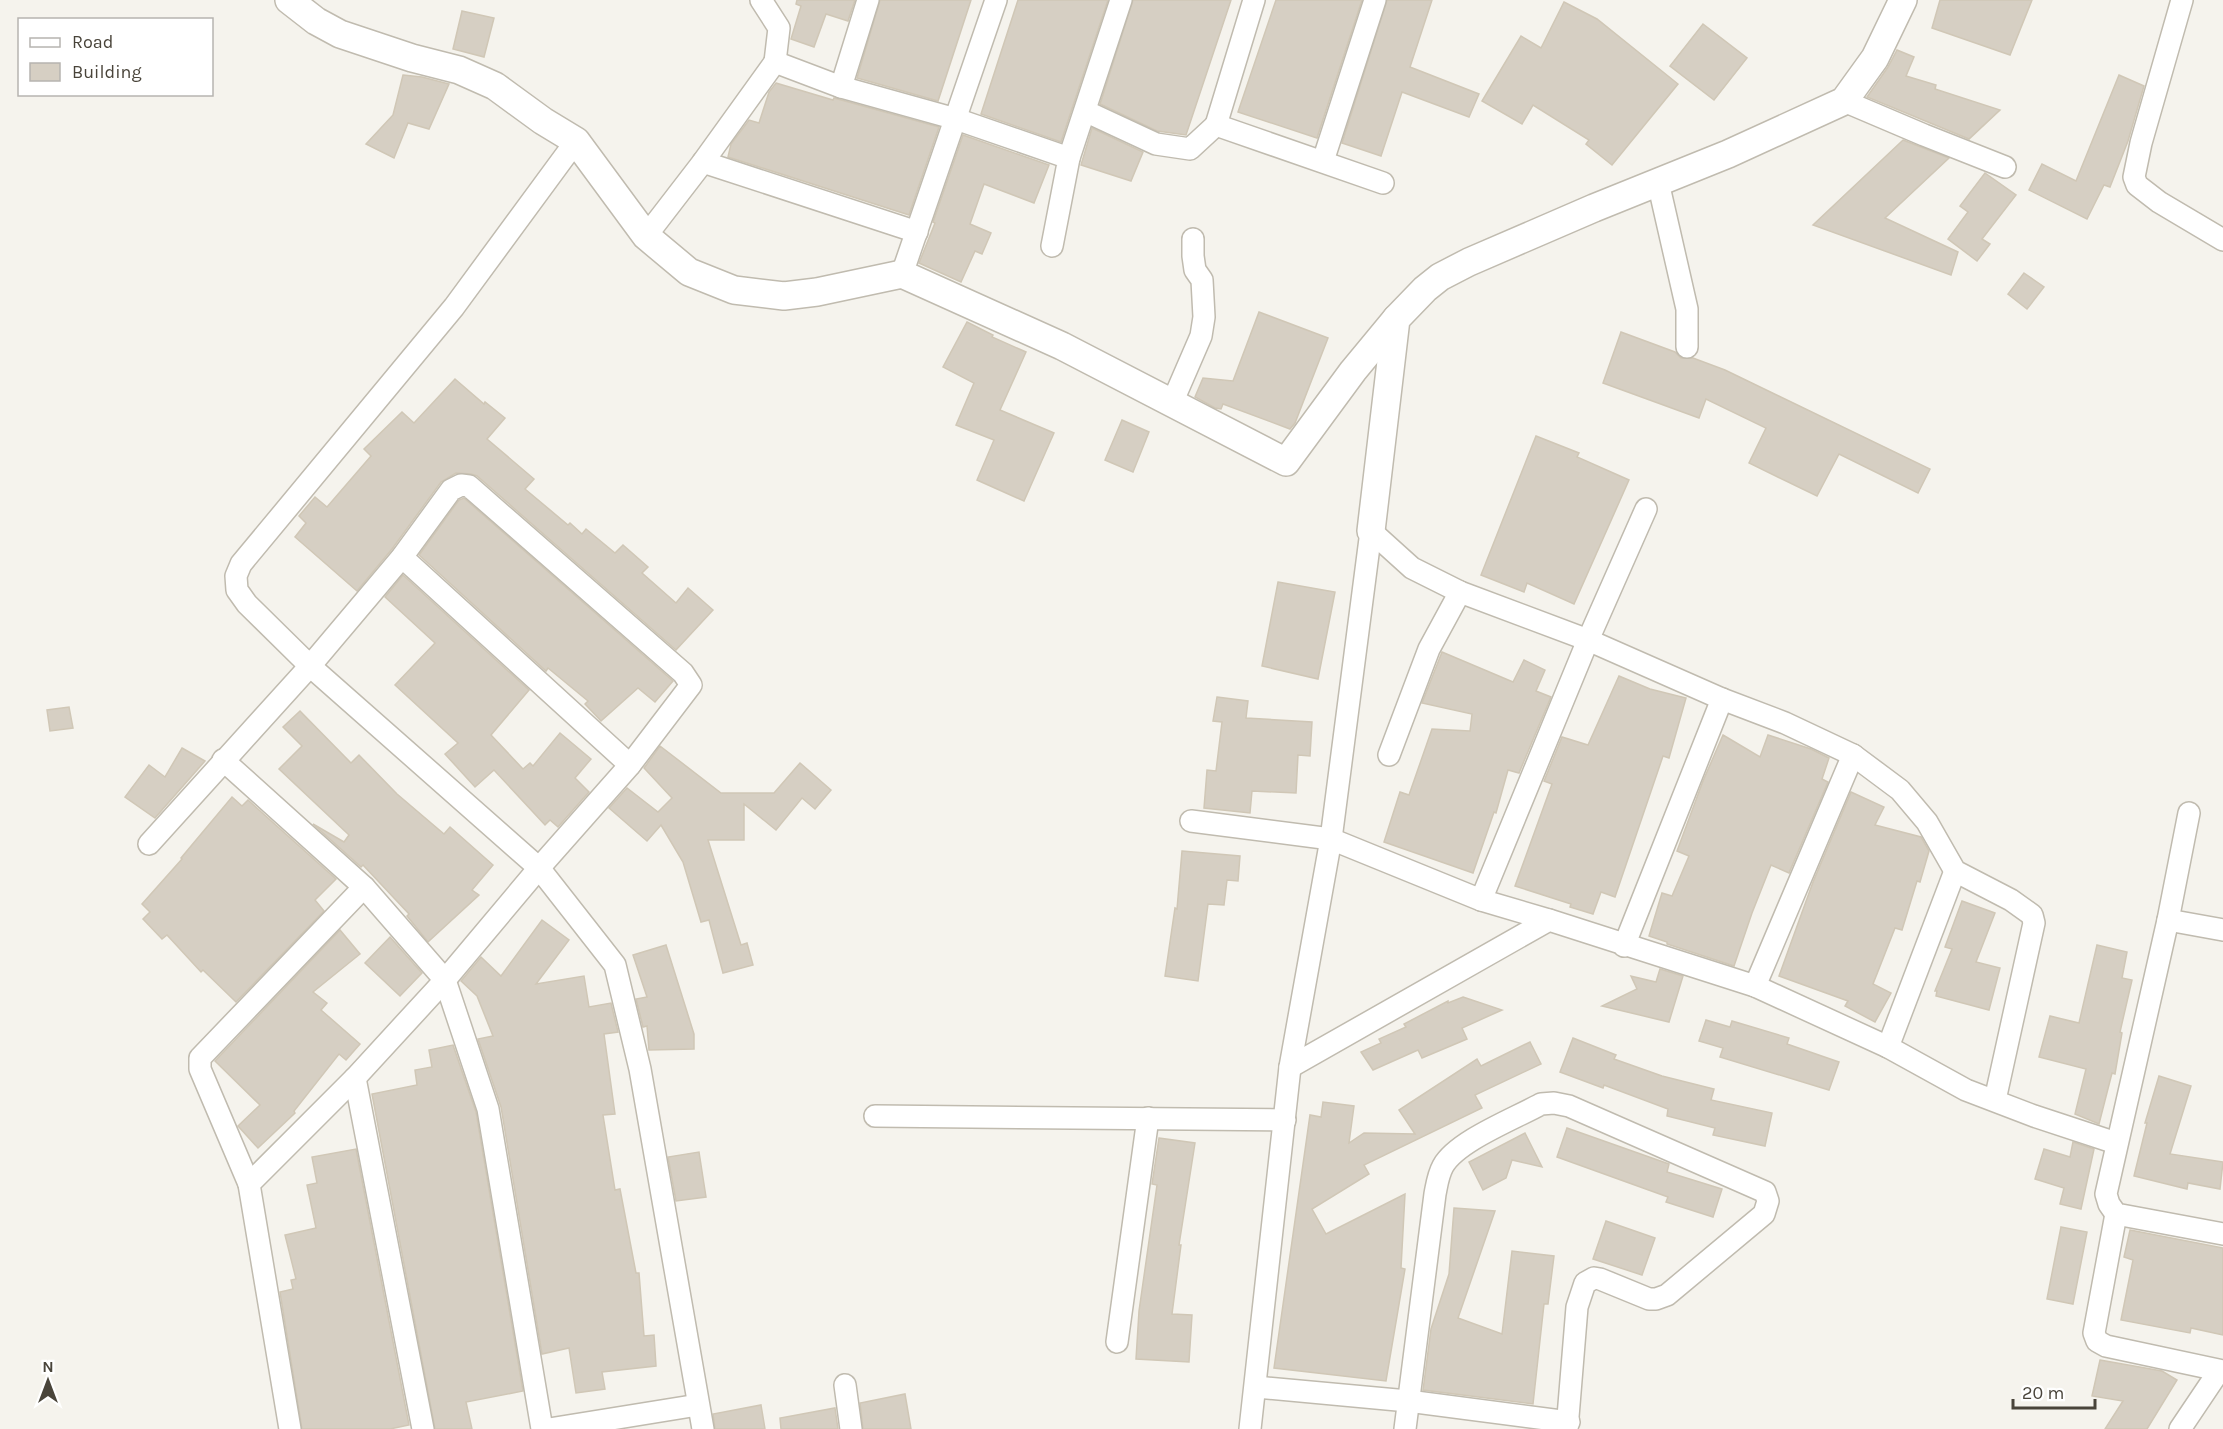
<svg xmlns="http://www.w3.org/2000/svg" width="2223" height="1429" font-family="Karla,sans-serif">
  <rect width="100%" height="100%" fill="#f5f3ed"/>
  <g fill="#d6cfc3" stroke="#d0c7b6" stroke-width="1.5">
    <polygon points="797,0 855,0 848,21 826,14 814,47 791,39 801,6 796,4"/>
    <polygon points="880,0 971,0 938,101 857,78"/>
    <polygon points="1018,0 1108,0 1061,142 981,114"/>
    <polygon points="1133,0 1231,0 1186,135 1157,131 1100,104"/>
    <polygon points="1276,0 1362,0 1317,138 1238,112"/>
    <polygon points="1387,0 1432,0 1410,67 1479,94 1469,117 1402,92 1381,156 1342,143"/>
    <polygon points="1940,0 2032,0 2010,55 1932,28"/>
    <polygon points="1564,2 1597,19 1678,84 1612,165 1586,144 1589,140 1533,105 1522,124 1482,101 1521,36 1541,48"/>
    <polygon points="462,11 494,18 484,57 453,49"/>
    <polygon points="1703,24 1747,58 1714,100 1670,66"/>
    <polygon points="1897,50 1914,57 1906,76 1936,85 1935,89 2000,110 1969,139 1867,97 1888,67"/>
    <polygon points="403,75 422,77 449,84 429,129 408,123 394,158 366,144 393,115"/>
    <polygon points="2119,75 2144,86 2128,141 2110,187 2104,185 2087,219 2029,190 2042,164 2076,181"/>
    <polygon points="776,83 833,100 834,98 939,127 909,215 728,157 731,144 749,120 759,123 769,92"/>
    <polygon points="1092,128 1143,152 1131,181 1081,165"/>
    <polygon points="963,135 1049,165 1034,203 984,184 970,224 991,233 982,254 975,251 961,282 919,263 935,223 933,222"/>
    <polygon points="1903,140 1949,158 1885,218 1958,252 1951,275 1813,225"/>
    <polygon points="1985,173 2016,195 1982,239 1990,244 1977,261 1948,239 1968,212 1960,206"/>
    <polygon points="2024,273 2044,287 2027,309 2008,294"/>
    <polygon points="1259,312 1328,338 1295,423 1290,429 1223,404 1221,409 1215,408 1195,397 1203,378 1233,381"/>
    <polygon points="967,322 993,335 992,337 1026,352 1000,410 1054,433 1024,501 977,480 994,440 956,425 974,383 943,367"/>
    <polygon points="1621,332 1675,352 1681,358 1693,358 1725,370 1930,469 1918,493 1839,454 1817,496 1749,463 1766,428 1706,399 1699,418 1603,383"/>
    <polygon points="455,379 484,404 485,402 505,418 487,439 534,479 525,489 568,525 570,523 582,534 586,529 615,553 623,545 648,567 642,573 676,603 688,588 713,610 676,650 477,476 471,474 456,473 441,482 392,549 357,591 295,537 306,523 299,516 315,497 327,507 371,456 364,449 402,412 414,423"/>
    <polygon points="1122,420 1149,432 1133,472 1105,460"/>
    <polygon points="1536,436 1579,453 1577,457 1629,480 1574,604 1527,583 1524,592 1481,575"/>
    <polygon points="464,498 673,681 655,702 638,688 601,721 585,704 588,701 548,668 546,671 419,555 459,500"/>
    <polygon points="403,575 529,690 491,735 523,769 530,763 533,766 560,733 591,759 575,778 589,792 558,827 550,820 545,825 494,770 475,787 445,754 458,743 395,685 435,643 385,597"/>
    <polygon points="1278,582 1335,592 1318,679 1262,666"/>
    <polygon points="1442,652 1513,682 1524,660 1545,670 1536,691 1551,697 1519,773 1508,770 1496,813 1494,812 1473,873 1384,842 1400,792 1409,795 1432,729 1470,731 1472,714 1422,703"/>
    <polygon points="1619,676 1650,689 1686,698 1669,758 1663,756 1615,897 1601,892 1593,914 1570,907 1571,904 1515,886 1552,784 1544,781 1562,737 1588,745"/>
    <polygon points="1217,697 1248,701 1246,718 1312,722 1310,756 1298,755 1296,793 1252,791 1250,813 1204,808 1207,770 1216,771 1222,722 1213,721"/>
    <polygon points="69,707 73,728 50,731 47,710"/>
    <polygon points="300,711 351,763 359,755 397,794 444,834 450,827 493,865 472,890 479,895 428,942 407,916 409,914 363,865 361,867 313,824 344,842 349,835 279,769 302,746 283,727"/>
    <polygon points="1723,735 1760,757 1768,735 1811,749 1829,758 1822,779 1828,782 1789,873 1771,865 1752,913 1734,966 1667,944 1667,942 1649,936 1662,893 1672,896 1689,856 1677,851 1703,781"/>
    <polygon points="660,746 721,793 774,793 800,763 831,790 815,809 802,798 776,830 744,804 744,840 708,840 741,945 747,943 753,965 723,973 709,920 701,922 683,862 661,825 647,841 609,808 627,788 658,812 672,798 644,768"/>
    <polygon points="182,748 205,761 155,818 125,797 149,765 165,777"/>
    <polygon points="1851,792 1884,807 1875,825 1921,837 1929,851 1920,882 1917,881 1902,930 1895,928 1873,984 1891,993 1875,1022 1845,1006 1848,1001 1779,976 1813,882"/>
    <polygon points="232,797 242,806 248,800 336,879 315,900 324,911 236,1002 203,970 201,972 167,935 162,939 143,919 150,912 142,904 182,859 181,858"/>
    <polygon points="1182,851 1240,856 1238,881 1227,880 1224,905 1208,904 1198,981 1165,976 1175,908 1177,909"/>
    <polygon points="1962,901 1995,913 1976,962 2000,968 1989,1010 1936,996 1937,991 1935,991 1952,949 1945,947"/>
    <polygon points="542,920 569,940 536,984 584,976 589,1007 611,1003 618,1032 604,1034 615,1114 603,1115 615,1190 620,1189 636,1273 639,1273 644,1336 654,1335 656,1366 602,1372 605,1389 576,1393 569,1348 542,1354 501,1107 478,1039 493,1036 477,996 461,981 481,957 501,976"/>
    <polygon points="340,930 360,954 313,992 327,1003 321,1010 360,1044 346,1060 339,1054 294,1111 295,1113 258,1148 238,1126 260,1105 215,1061"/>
    <polygon points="390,937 422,973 400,996 365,963"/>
    <polygon points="666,945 694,1034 694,1049 649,1050 647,1026 643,1027 636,999 647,997 633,955"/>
    <polygon points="2097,945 2127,952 2122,978 2132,980 2120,1032 2122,1033 2115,1074 2112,1073 2099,1124 2075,1114 2086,1069 2039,1057 2050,1016 2079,1023"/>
    <polygon points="1660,969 1683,976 1669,1022 1602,1006 1637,989 1631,976 1656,982"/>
    <polygon points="1463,997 1502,1010 1462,1028 1467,1039 1422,1058 1418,1050 1373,1070 1361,1052 1381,1043 1379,1039 1406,1027 1404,1024 1448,1001 1448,1003"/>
    <polygon points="1706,1020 1730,1027 1732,1021 1789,1038 1787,1044 1839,1062 1829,1090 1720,1057 1723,1048 1699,1041"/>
    <polygon points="1573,1038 1616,1055 1614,1059 1662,1076 1714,1089 1711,1100 1772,1113 1765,1146 1713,1135 1715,1128 1667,1116 1668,1109 1604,1085 1603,1088 1560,1072"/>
    <polygon points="1530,1042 1541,1064 1475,1095 1482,1108 1364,1165 1369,1174 1312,1209 1326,1234 1405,1194 1401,1268 1405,1269 1386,1381 1274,1368 1310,1115 1321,1117 1323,1102 1354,1106 1349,1143 1364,1133 1415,1134 1399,1110 1477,1059 1481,1066"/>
    <polygon points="453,1045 476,1112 523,1391 466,1402 472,1429 435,1429 372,1094 417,1085 415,1070 432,1067 429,1050"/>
    <polygon points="2159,1076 2191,1086 2170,1154 2223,1162 2220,1189 2188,1183 2187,1189 2134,1176 2147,1123 2145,1123"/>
    <polygon points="1567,1128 1669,1164 1667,1172 1722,1189 1713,1217 1666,1202 1668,1197 1557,1157"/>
    <polygon points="1525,1133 1542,1167 1512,1160 1506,1178 1483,1190 1469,1162"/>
    <polygon points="1159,1138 1195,1143 1179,1245 1181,1245 1172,1314 1192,1315 1189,1362 1136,1359 1139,1311 1157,1185 1152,1184"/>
    <polygon points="2073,1142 2094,1149 2081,1209 2060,1204 2064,1188 2035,1179 2044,1149 2070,1157"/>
    <polygon points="356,1149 409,1425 390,1429 302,1429 280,1292 293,1289 291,1280 296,1279 285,1235 316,1228 307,1185 317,1183 312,1157"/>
    <polygon points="699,1152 706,1197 676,1201 668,1157"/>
    <polygon points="1454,1208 1495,1211 1458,1318 1502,1334 1512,1251 1554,1256 1548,1304 1544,1304 1533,1404 1423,1390 1431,1329 1449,1274"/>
    <polygon points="1606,1221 1655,1238 1642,1275 1593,1259"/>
    <polygon points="2061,1227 2087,1232 2073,1304 2047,1299"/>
    <polygon points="2130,1230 2223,1248 2223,1335 2191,1328 2190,1333 2121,1320 2133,1260 2124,1257"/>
    <polygon points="2100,1360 2162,1371 2177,1380 2147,1429 2105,1429 2123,1401 2092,1396"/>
    <polygon points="905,1394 911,1429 863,1429 860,1403"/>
    <polygon points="761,1405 765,1429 715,1429 713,1414"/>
    <polygon points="835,1408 838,1429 781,1429 780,1418"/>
  </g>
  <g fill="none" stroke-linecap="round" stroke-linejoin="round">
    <g stroke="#c0bbaf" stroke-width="24">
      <g id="minor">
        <polyline points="761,0 779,28 775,62"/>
        <polyline points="1254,0 1216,125 1383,183"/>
        <polyline points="2182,0 2141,143 2134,177 2137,185 2159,202 2223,240"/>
        <polyline points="841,87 868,0"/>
        <polyline points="1844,101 1924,135 2005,167"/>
        <polyline points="1085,111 1156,144 1190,149 1216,125"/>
        <polyline points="576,141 454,307 241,564 236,576 237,590 247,604 310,666 539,868 615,965 640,1069 703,1429"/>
        <polyline points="1069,158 1121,0"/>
        <polyline points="1323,161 1375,0"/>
        <polyline points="703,162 917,232"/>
        <polyline points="1658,182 1687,309 1687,347"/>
        <polyline points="646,236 703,162 775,62 841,87 956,119 1069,158 1052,246"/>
        <polyline points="902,274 996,0"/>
        <polyline points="1172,403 1201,336 1204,317 1202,280 1195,270 1193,256 1193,239"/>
        <polyline points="1371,531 1412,568 1460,592 1588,640 1722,699 1785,723 1853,755 1900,790 1927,822 1955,871 2011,900 2032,915 2034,923 1995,1100"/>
        <polyline points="402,557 630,765"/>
        <polyline points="1389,755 1429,649 1460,592"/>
        <polyline points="223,760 364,887 445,980 488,1109 542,1429"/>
        <polyline points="2189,813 2168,920 2106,1194 2109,1204 2116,1214 2223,1234"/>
        <polyline points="1191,821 1331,839 1481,900 1549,920"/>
        <polyline points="149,844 310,666 402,557 451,490 461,485 469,486 683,673 691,685 630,765 539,868 445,980 355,1078 249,1184 290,1429"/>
        <polyline points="1481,900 1588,640 1646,509"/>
        <polyline points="2168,920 2223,930"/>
        <polyline points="1624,946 1722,699"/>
        <polyline points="1755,986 1853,755"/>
        <polyline points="1888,1047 1955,871"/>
        <polyline points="1290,1067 1549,920 1755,986 1888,1047 1966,1090 2034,1116 2116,1143"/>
        <polyline points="355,1078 423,1429"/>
        <polyline points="875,1116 1285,1120"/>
        <polyline points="249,1184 200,1069 200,1058 364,887"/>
        <polyline points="2116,1214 2094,1333 2097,1341 2106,1346 2223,1371"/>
        <polyline points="1117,1342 1148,1118"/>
        <polyline points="845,1385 851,1429"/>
        <polyline points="1256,1387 1408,1401 1569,1422"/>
        <polyline points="549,1429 698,1405"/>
        <polyline points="1250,1429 1290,1067 1331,839 1371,531"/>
        <path d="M1405,1429L1435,1194C1437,1184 1438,1175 1443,1166C1457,1141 1514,1119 1541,1104L1554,1103L1569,1106L1765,1192L1768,1201L1764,1214L1667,1295L1656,1299H1649L1600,1279L1594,1278L1585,1283L1577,1307L1567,1429"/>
        <polyline points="2180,1429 2219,1371"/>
      </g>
    </g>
    <g stroke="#c0bbaf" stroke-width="30">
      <g id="tertiary">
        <polyline points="289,0 316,21 340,34 412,58 459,70 495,86 543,121 576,141 646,236 689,272 734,290 784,296 817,292 902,274 1062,346 1286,462 1353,371 1396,319"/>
        <polyline points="1371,531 1396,319 1425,289 1440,277 1469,262 1594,208 1728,154 1844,101 1875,58 1903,0"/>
      </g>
    </g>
    <use href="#minor" stroke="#fff" stroke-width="21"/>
    <use href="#tertiary" stroke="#fff" stroke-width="27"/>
  </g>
  <rect x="18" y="18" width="195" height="78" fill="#ffffff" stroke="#b6b4b0" stroke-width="1.5"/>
  <rect x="30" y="38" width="30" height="9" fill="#ffffff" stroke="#b6b4b0" stroke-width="1.5"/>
  <text x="72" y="48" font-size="18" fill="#49443a">Road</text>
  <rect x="30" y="63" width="30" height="18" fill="#d6cfc3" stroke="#b6b4b0" stroke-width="1.5"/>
  <text x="72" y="78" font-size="18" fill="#49443a">Building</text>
  <g transform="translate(48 1381)" stroke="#ffffff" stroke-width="4.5" paint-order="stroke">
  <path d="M0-4.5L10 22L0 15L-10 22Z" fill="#49443a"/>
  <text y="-9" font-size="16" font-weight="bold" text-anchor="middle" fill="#49443a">N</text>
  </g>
  <path d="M2013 1399v9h82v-9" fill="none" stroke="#49443a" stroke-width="3"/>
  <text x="2022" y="1399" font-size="18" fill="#49443a" stroke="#ffffff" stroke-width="4.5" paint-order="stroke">20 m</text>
</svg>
